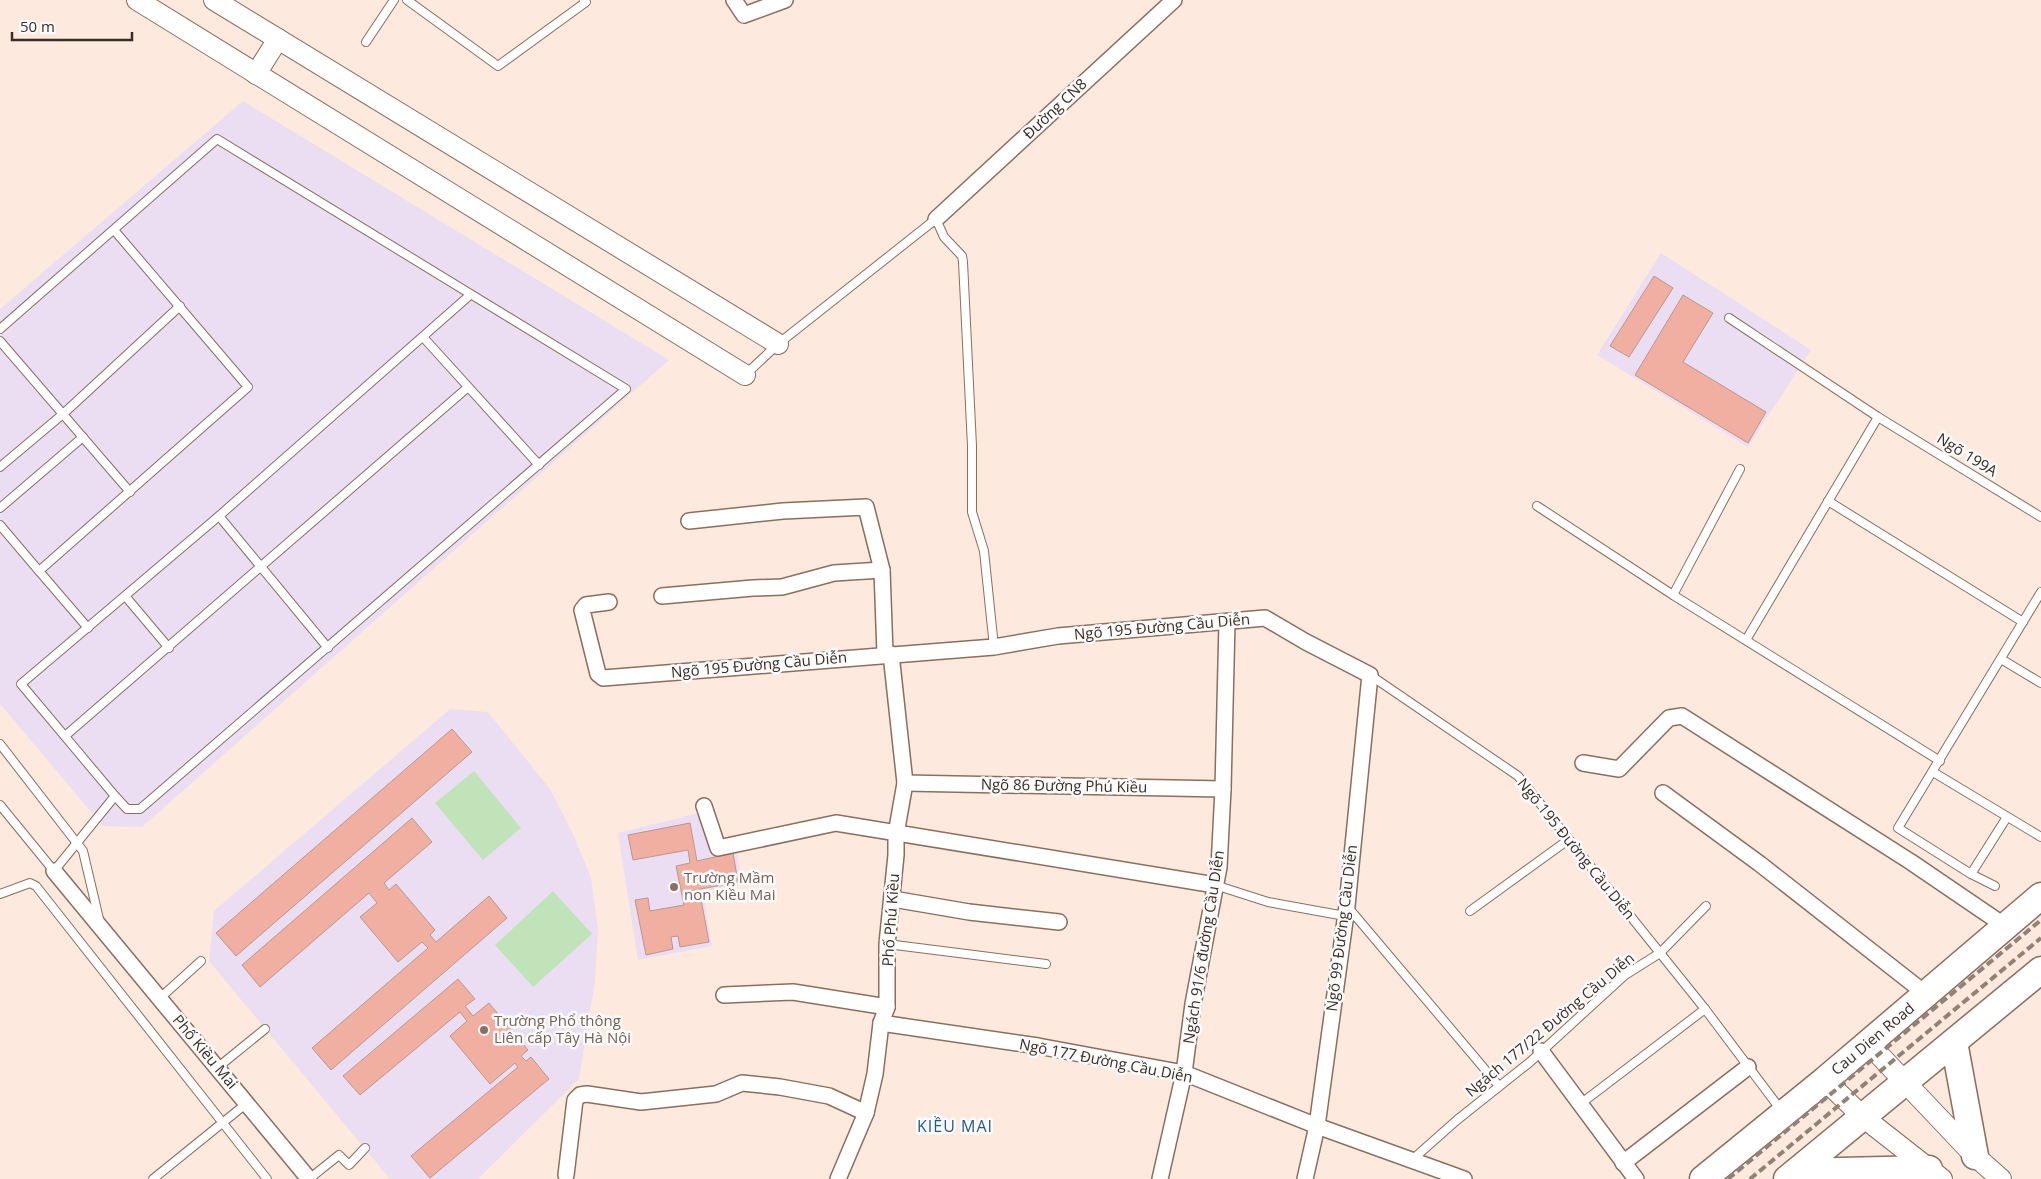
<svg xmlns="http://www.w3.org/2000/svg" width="2041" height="1179" font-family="'Open Sans',sans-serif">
  <rect width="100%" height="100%" fill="#fde9de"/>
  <g fill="#ebdef2">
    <polygon points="243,101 669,360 142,827 103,826 0,704 0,309"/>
    <polygon points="1661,253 1811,350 1748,447 1597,355"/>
    <polygon points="450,709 488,712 550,789 573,834 591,877 598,929 595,981 579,1079 478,1179 390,1179 209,961 214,911"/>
    <polygon points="699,813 710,852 737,848 741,883 703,892 712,946 638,960 618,833"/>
  </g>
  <g fill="#c0e3b9">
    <polygon points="474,771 521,828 483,860 435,803"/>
    <polygon points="553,891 592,934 533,987 495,945"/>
  </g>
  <g fill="#f0afa1" stroke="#bb978f">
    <polygon points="1654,276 1673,288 1629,357 1610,346"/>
    <polygon points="1683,295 1713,313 1683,362 1766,412 1748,443 1635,375"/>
    <polygon points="452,729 472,752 236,956 216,933"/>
    <polygon points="412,818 432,842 384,883 389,890 396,884 435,930 430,935 436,942 489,896 507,918 331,1070 312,1048 428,948 422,942 398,962 360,917 377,903 369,893 260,987 242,965"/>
    <polygon points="690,823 697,861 733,853 738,882 690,891 692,901 701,899 709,942 680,947 678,936 671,937 673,949 646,955 635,900 648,898 650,911 684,905 676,866 690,863 688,850 633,860 628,835"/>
    <polygon points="458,979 475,999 465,1006 473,1016 489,1003 528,1050 521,1056 526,1061 531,1057 549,1079 430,1178 411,1156 518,1067 515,1063 490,1084 450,1036 467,1021 460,1012 360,1095 343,1076"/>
  </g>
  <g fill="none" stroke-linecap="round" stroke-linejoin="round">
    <g stroke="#8b6e5d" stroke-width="10">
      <g id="lane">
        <polyline points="407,0 498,66 586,2 584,0"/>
        <polyline points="366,42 394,0"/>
        <polyline points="1729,318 1878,417 2041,517"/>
        <polyline points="0,329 217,139 626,389 140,809 127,809 115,796 54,871 0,805"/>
        <polyline points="423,337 539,465"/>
        <polyline points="0,341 130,492"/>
        <polyline points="745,375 778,344 936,219 944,237 962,256 963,262 972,446 972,512 984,551 994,647"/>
        <polyline points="0,467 63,414 180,306"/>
        <polyline points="1828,501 2023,622"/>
        <polyline points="1537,506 1673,595 1940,761"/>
        <polyline points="0,508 83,437"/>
        <polyline points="219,516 328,648"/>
        <polyline points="0,525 39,571"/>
        <polyline points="1673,595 1740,469"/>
        <polyline points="126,597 169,648"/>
        <polyline points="88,628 39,571 248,387 114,230"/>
        <polyline points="1746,640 1878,417"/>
        <polyline points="2001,659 2041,683"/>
        <polyline points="1370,675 1518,776 1705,1009 1781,1110"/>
        <polyline points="65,736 467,388"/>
        <polyline points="0,744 83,851 99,919"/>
        <polyline points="1933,772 2041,837"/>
        <polyline points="115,796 21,684 219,516 470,295"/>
        <polyline points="1971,874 2007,817"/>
        <polyline points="1215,885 1268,902 1345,916"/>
        <polyline points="1995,886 1971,874 1898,828 2041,592"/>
        <polyline points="0,894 30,883 36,886 267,1179"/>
        <polyline points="1347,906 1499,1086"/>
        <polyline points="1470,911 1568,840"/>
        <polyline points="887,944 1046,964"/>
        <polyline points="160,998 201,961"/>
        <polyline points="217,1068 265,1029"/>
        <polyline points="1579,1105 1705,1009"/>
        <polyline points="1413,1159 1457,1120 1530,1062 1625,975 1660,953 1706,906"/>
        <polyline points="153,1179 247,1103"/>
        <polyline points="309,1179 339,1155 349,1165 365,1148"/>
      </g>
    </g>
    <g stroke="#8b6e5d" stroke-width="18">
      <g id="street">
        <polyline points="734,0 744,15 785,0"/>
        <polyline points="936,219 1174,0"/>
        <polyline points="689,521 783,511 866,507 882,570 885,654"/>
        <polyline points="662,596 753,588 782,587 834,573 882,570"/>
        <polyline points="609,602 586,605 582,610 598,674 603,678 994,647 1058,636 1265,618 1306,642 1370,675 1347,906 1317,1126 1305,1179"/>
        <polyline points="1583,763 1619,769 1669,718 1682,716 1911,862 2005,926"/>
        <polyline points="905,783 1223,789"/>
        <polyline points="1663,793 1760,864 1926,994"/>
        <polyline points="704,806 718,848 836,823 1215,885"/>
        <polyline points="54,871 309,1179"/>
        <polyline points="893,899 969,912 1059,922"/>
        <polyline points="724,995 793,992 887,1007"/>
        <polyline points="881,1023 1038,1046 1184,1073 1317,1126 1464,1179"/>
        <polyline points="1541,1051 1636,1179"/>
        <polyline points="1623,1163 1748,1067"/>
        <polyline points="566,1175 575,1100 580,1095 587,1094 641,1102 716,1094 742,1083 780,1087 829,1096 866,1113"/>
        <polyline points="838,1179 866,1113 875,1074 881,1023 887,1007 887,944 896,855 896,834 905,783 891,654"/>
        <polyline points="1160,1179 1184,1073 1193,1004 1219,867 1223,789 1227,622"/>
      </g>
    </g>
    <g stroke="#8b6e5d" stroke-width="22">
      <g id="secondary">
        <polyline points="137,0 745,375"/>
        <polyline points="214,0 778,344"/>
        <polyline points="256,74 278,39"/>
        <polyline points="1868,1043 1975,1156 2001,1179"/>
        <polyline points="1825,1080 1863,1117 1942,1179"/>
      </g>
    </g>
    <g stroke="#8b6e5d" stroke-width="29">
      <g id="highway">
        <polyline points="1954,1042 1975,1156"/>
        <polyline points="1796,1172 1929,1169"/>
        <polyline points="1703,1179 1825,1080 2041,896"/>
        <polyline points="1787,1179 2041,970"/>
      </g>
    </g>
    <use href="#lane" stroke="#fff" stroke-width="8"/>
    <use href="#street" stroke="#fff" stroke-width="15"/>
    <use href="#secondary" stroke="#fff" stroke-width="20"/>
    <use href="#highway" stroke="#fff" stroke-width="26"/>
    <g stroke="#918178" stroke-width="4" stroke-dasharray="8 4" stroke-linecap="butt">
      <polyline points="1728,1179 2041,920"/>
      <polyline points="1750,1179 2041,938"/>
    </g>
  </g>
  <g fill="#8d6e63" stroke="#fbfbfb" stroke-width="2">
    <circle cx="674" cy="887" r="5"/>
    <circle cx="484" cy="1030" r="5"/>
  </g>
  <g text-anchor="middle" stroke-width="5" stroke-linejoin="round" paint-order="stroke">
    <g font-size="15" fill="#3a2d26" stroke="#fbfbfb">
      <text transform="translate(1055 109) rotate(-43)" y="5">Đường CN8</text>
      <text transform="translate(1967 455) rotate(32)" y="5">Ngõ 199A</text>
      <text transform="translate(1162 627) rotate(-5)" y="5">Ngõ 195 Đường Cầu Diễn</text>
      <text transform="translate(759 665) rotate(-5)" y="5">Ngõ 195 Đường Cầu Diễn</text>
      <text transform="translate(1064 786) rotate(1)" y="5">Ngõ 86 Đường Phú Kiều</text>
      <text transform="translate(1576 849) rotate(51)" y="5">Ngõ 195 Đường Cầu Diễn</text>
      <text transform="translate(891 920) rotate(-86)" y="5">Phố Phú Kiều</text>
      <text transform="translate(1342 928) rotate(-83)" y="5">Ngõ 99 Đường Cầu Diễn</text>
      <text transform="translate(1204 947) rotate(-81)" y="5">Ngách 91/6 đường Cầu Diễn</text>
      <text transform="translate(1550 1025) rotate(-40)" y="5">Ngách 177/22 Đường Cầu Diễn</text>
      <text transform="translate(1873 1039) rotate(-40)" y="5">Cau Dien Road</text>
      <text transform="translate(205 1052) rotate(50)" y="5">Phố Kiều Mai</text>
      <text transform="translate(1106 1061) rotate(11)" y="5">Ngõ 177 Đường Cầu Diễn</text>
    </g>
    <g font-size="15" fill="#785e54" stroke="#fbfbfb" text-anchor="start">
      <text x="684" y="883">Trường Mầm<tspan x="684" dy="17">non Kiều Mai</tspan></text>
      <text x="494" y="1026">Trường Phổ thông<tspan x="494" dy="17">Liên cấp Tây Hà Nội</tspan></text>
    </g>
    <g font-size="16" letter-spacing="1" fill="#245b8d" stroke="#fbfbfb">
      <text x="955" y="1132">KIỀU MAI</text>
    </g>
  </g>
  <path d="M12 32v8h120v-8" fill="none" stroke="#3a2d26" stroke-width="2.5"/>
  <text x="20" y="32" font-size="15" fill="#3a2d26" stroke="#fbfbfb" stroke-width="4" paint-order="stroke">50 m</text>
</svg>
